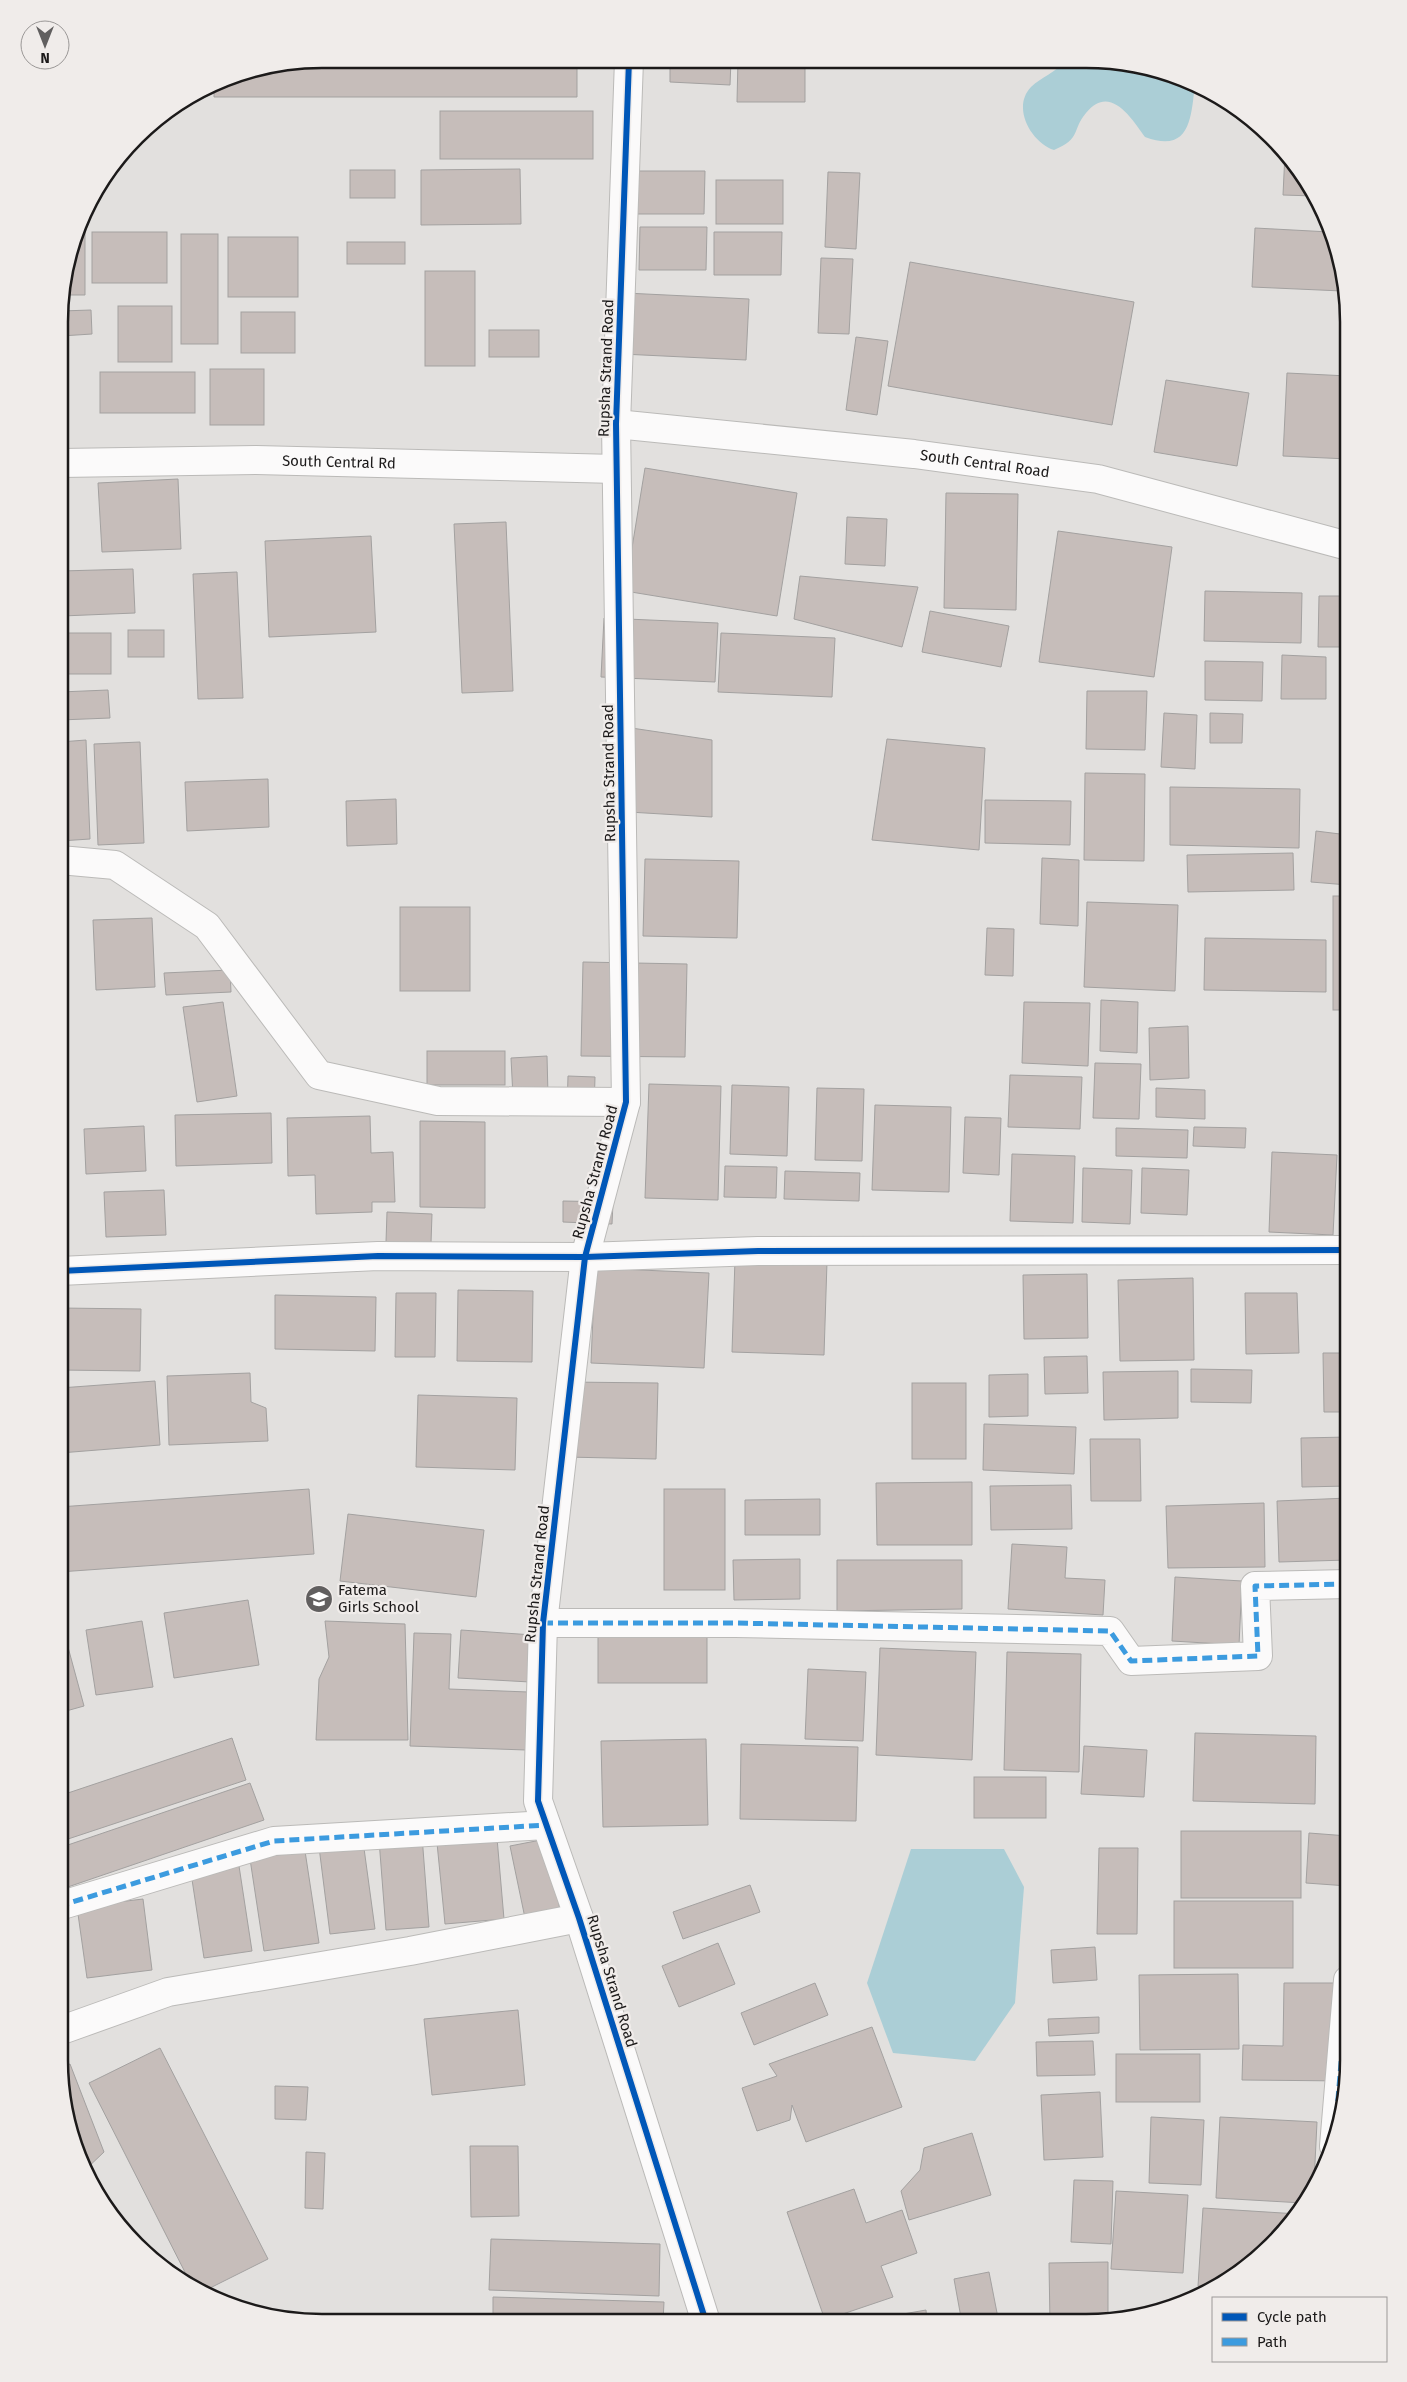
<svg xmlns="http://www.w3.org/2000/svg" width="1407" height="2382" font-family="'Fira Sans',sans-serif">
  <rect width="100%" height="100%" fill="#e2e0de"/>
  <g fill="#abced6">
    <path d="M1064,61H1120L1186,79L1195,84C1191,117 1191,154 1145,137C1132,119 1110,83 1086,113C1071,131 1082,138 1054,150C1032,143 1011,108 1031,87C1041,77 1056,73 1064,61Z"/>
    <polygon points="911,1849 1004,1849 1024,1887 1015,2003 975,2061 893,2053 867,1983"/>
  </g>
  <g fill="#c6bdba" stroke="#a3a1a0">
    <polygon points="322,59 577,59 577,97 214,97 214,84 221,79"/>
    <polygon points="670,60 731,60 730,85 670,82"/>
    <polygon points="738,60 805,60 805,102 737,102"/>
    <rect x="440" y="111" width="153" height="48"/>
    <polygon points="155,120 155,129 144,129 148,124"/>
    <polygon points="1285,153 1294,162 1314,196 1283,195"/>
    <polygon points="520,169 521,224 421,225 421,170"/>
    <rect x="350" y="170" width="45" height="28"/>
    <polygon points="638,171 705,171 704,214 637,214"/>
    <polygon points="828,172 860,173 856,249 825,247"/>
    <rect x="716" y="180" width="67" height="44"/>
    <polygon points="80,227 85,227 85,295 61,295 61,288"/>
    <polygon points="640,227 707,227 706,270 639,270"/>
    <polygon points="1255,228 1330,232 1342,291 1252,287"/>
    <rect x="92" y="232" width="75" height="51"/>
    <polygon points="714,232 782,232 781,275 714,275"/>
    <rect x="181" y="234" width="37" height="110"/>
    <rect x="228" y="237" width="70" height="60"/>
    <rect x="347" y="242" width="58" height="22"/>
    <polygon points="821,258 853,259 849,334 818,333"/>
    <polygon points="910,262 1134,302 1112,425 888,386"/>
    <rect x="425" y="271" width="50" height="95"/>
    <polygon points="625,293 749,299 746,360 622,354"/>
    <rect x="118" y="306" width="54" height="56"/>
    <polygon points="91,310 92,334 61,336 61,311"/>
    <rect x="241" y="312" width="54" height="41"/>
    <rect x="489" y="330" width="50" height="27"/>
    <polygon points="856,337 888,341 877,415 846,410"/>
    <rect x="210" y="369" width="54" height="56"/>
    <rect x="100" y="372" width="95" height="41"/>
    <polygon points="1287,373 1348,376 1348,459 1283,456"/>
    <polygon points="1166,380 1249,393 1237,466 1154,452"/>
    <polygon points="645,468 797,493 777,616 625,591"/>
    <polygon points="178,479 181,549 102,552 98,483"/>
    <polygon points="946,493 1018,494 1016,610 944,608"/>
    <polygon points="847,517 887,519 885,566 845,564"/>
    <polygon points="506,522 513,691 462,693 454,524"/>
    <polygon points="1058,531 1172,547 1154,677 1039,662"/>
    <polygon points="371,536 376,632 269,637 265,541"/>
    <polygon points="133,569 135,613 62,616 61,571"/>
    <polygon points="237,572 243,698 198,699 193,574"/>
    <polygon points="800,576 918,587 902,647 794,619"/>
    <polygon points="1205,591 1302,593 1301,643 1204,641"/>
    <polygon points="1319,596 1348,596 1348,647 1318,647"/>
    <polygon points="930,611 1009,626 1001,667 922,652"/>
    <polygon points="604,618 718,623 715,682 601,677"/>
    <rect x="128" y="630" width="36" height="27"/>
    <rect x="63" y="633" width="48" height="41"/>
    <polygon points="721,633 835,638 832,697 718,692"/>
    <polygon points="1282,655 1326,657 1326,699 1281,699"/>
    <polygon points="1347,660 1348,660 1348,728 1346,728"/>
    <polygon points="1205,661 1263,662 1262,701 1205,700"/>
    <polygon points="108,690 110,718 60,720 60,692"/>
    <polygon points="1087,691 1147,691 1145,750 1086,749"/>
    <polygon points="1164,713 1197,715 1195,769 1161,767"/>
    <polygon points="1210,713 1243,714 1242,743 1210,743"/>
    <polygon points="618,726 712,740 712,817 612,811"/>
    <polygon points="887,739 985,748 979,850 872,840"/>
    <polygon points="86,740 90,839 60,841 60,742"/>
    <polygon points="140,742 144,843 98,845 94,744"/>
    <polygon points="1085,773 1145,774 1144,861 1084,860"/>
    <polygon points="268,779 269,827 187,831 185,782"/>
    <polygon points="1170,787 1300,789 1299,848 1170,845"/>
    <polygon points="396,799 397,844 347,846 346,801"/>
    <polygon points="985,800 1071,801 1070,845 985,843"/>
    <polygon points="1316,831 1348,835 1348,885 1311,882"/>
    <polygon points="1293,853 1294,890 1188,892 1187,855"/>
    <polygon points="1042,858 1079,860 1078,926 1040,924"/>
    <polygon points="645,859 739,861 737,938 643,936"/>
    <rect x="1333" y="896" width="15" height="114"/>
    <polygon points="1087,902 1178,905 1175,991 1084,987"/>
    <rect x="400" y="907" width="70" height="84"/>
    <polygon points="152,918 155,987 96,990 93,920"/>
    <polygon points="987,928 1014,929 1013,976 985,975"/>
    <polygon points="1205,938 1326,940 1326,992 1204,990"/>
    <polygon points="583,962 687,964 685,1057 581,1056"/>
    <polygon points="230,970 231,992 166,995 164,973"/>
    <polygon points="1101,1000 1138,1002 1137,1053 1100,1051"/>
    <polygon points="223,1002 237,1096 197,1102 183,1007"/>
    <polygon points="1024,1002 1090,1003 1088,1066 1022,1063"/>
    <polygon points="1188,1026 1189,1078 1150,1080 1149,1028"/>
    <rect x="427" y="1051" width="78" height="34"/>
    <polygon points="547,1056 548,1095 513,1097 511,1058"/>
    <polygon points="1095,1063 1141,1064 1139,1119 1093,1118"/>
    <polygon points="1010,1075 1082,1077 1080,1129 1008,1127"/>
    <polygon points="568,1076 595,1077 594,1111 567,1111"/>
    <polygon points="649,1084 721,1086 718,1200 645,1198"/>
    <polygon points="732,1085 789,1087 787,1156 730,1154"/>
    <polygon points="817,1088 864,1089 862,1161 815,1160"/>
    <polygon points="1156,1088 1205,1090 1205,1119 1156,1117"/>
    <polygon points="875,1105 951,1107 949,1192 872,1190"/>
    <polygon points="271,1113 272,1163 176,1166 175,1115"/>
    <polygon points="370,1116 371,1153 393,1152 395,1202 372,1202 372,1212 316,1214 315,1175 288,1176 287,1118"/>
    <polygon points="965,1117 1001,1118 999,1175 963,1173"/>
    <polygon points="420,1121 485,1122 485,1208 420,1207"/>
    <polygon points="144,1126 146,1171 86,1174 84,1129"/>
    <polygon points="1194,1127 1246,1128 1245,1148 1193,1146"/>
    <polygon points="1116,1128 1188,1130 1187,1158 1116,1156"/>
    <polygon points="1272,1152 1337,1155 1333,1235 1269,1232"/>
    <polygon points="1012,1154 1075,1156 1073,1223 1010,1221"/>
    <polygon points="725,1166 777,1167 776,1198 724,1197"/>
    <polygon points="1083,1168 1132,1170 1130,1224 1082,1222"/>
    <polygon points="1142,1168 1189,1170 1187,1215 1141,1213"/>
    <polygon points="785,1171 860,1173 859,1201 784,1199"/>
    <polygon points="164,1190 166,1235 106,1237 104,1192"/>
    <polygon points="563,1201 613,1202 612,1224 563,1222"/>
    <polygon points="387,1212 432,1214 431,1243 386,1242"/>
    <polygon points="735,1259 827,1262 824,1355 732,1352"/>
    <polygon points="595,1268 709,1273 704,1368 591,1363"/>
    <polygon points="1087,1274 1088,1338 1024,1339 1023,1275"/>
    <polygon points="1193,1278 1194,1360 1120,1361 1118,1280"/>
    <polygon points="458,1290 533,1291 532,1362 457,1361"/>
    <polygon points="396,1293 436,1293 435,1357 395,1357"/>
    <polygon points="1245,1293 1297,1293 1299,1353 1246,1354"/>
    <polygon points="275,1295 376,1297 375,1351 275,1349"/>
    <polygon points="60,1308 141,1309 140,1371 60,1370"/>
    <polygon points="1323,1353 1348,1353 1348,1412 1324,1412"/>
    <polygon points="1087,1356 1088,1393 1045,1394 1044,1357"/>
    <polygon points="1191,1369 1252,1370 1251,1403 1191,1402"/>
    <polygon points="1178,1371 1178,1418 1104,1420 1103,1372"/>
    <polygon points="250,1373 251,1402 266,1408 268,1441 169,1445 167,1376"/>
    <polygon points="1028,1374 1028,1416 989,1417 989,1375"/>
    <polygon points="155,1381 160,1445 60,1453 60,1388"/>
    <polygon points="568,1382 658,1383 656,1459 566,1457"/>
    <rect x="912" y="1383" width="54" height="76"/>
    <polygon points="418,1395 517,1398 515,1470 416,1467"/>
    <polygon points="984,1424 1076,1427 1074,1474 983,1470"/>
    <polygon points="1348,1437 1348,1486 1302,1487 1301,1438"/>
    <polygon points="1090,1439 1140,1439 1141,1501 1091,1501"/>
    <polygon points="972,1482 972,1545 877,1545 876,1483"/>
    <polygon points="1071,1485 1072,1529 991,1530 990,1486"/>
    <polygon points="309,1489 314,1554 59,1572 59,1507"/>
    <rect x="664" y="1489" width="61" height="101"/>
    <polygon points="1348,1498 1348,1560 1279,1562 1277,1501"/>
    <polygon points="820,1499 820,1535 745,1535 745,1500"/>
    <polygon points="1264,1503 1265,1567 1168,1568 1166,1506"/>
    <polygon points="348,1514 484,1530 476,1597 340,1581"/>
    <polygon points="1012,1544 1067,1547 1065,1578 1105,1580 1103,1615 1008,1609"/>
    <polygon points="800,1559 800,1599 734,1600 733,1560"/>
    <polygon points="837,1560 962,1560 962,1609 837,1611"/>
    <polygon points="1175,1577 1242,1581 1239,1645 1172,1641"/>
    <polygon points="248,1600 259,1665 174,1678 164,1613"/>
    <polygon points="59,1614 84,1706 59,1713"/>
    <polygon points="142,1621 153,1687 96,1695 86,1630"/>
    <polygon points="325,1621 405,1624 408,1740 316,1740 319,1679 329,1657"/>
    <polygon points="461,1630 533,1635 530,1682 458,1678"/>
    <polygon points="414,1633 451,1634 449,1689 528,1692 526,1750 410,1746"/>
    <rect x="598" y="1633" width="109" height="50"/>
    <polygon points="880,1648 976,1652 972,1760 876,1755"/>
    <polygon points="1007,1652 1081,1654 1079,1772 1004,1770"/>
    <polygon points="808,1669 866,1672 863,1741 805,1739"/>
    <polygon points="1195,1733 1316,1736 1315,1804 1193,1801"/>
    <polygon points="232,1738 246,1780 59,1842 59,1796"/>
    <polygon points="706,1739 708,1825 603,1827 601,1741"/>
    <polygon points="741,1744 858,1747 856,1821 740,1819"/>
    <polygon points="1084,1746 1147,1750 1144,1797 1081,1794"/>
    <rect x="974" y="1777" width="72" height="41"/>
    <polygon points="250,1783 264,1820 59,1890 59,1848"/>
    <rect x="1181" y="1831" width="120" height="67"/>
    <polygon points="1309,1833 1348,1836 1348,1886 1306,1883"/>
    <polygon points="422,1836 429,1927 386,1930 379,1840"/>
    <polygon points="497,1838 504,1919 445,1924 437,1843"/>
    <polygon points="546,1839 560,1910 525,1918 510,1846"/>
    <polygon points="363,1841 375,1929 330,1934 319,1847"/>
    <polygon points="1099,1848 1138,1848 1137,1934 1097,1934"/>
    <polygon points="305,1851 319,1943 264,1951 250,1859"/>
    <polygon points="239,1866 252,1951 204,1958 191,1873"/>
    <polygon points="750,1885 760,1912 683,1939 673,1912"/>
    <polygon points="143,1899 152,1970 87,1978 77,1907"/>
    <rect x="1174" y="1901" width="119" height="67"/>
    <polygon points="718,1943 735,1984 679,2007 662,1966"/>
    <polygon points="1095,1947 1097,1980 1053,1983 1051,1950"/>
    <polygon points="1238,1974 1239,2049 1140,2050 1139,1975"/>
    <polygon points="815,1983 828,2015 754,2045 741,2013"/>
    <polygon points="1284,1983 1348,1983 1347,2081 1242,2080 1243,2045 1283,2046"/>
    <polygon points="518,2010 525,2085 432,2095 424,2019"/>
    <polygon points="1099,2017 1099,2033 1049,2036 1048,2019"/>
    <polygon points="872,2027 902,2107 806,2142 792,2105 790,2120 757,2131 742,2088 777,2076 769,2064"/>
    <polygon points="1093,2041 1095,2075 1037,2076 1036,2042"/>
    <polygon points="160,2048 268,2259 202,2292 192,2286 89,2083"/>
    <rect x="1116" y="2054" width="84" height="48"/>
    <polygon points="70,2064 104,2152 84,2171 79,2161 60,2068"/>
    <polygon points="275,2086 308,2087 306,2120 275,2119"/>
    <polygon points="1100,2092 1103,2157 1044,2160 1041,2095"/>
    <polygon points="1151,2117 1204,2120 1201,2185 1149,2183"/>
    <polygon points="1220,2117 1317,2122 1314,2183 1303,2203 1216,2198"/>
    <polygon points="972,2133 991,2195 909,2220 901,2191 920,2170 924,2148"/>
    <polygon points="470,2146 518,2146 519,2216 471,2217"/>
    <polygon points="306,2152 325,2153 323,2209 305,2208"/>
    <polygon points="1074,2180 1113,2181 1111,2244 1071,2242"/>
    <polygon points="854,2189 866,2223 902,2210 917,2253 881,2266 893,2297 825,2320 787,2212"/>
    <polygon points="1116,2191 1188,2195 1183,2273 1111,2269"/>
    <polygon points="116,2207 137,2244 113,2220 108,2211"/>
    <polygon points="1203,2208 1298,2214 1294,2220 1245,2269 1215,2287 1198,2286"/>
    <polygon points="491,2239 660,2244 659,2296 489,2290"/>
    <polygon points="1108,2262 1108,2319 1085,2323 1050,2323 1049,2263"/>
    <polygon points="989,2272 999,2323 962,2323 954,2279"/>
    <polygon points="493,2297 664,2302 663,2322 493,2322"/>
    <polygon points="926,2310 927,2323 852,2323"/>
    <polygon points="368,2315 368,2321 321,2321 321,2316"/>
  </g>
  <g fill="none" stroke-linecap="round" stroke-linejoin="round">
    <g stroke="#bbbab8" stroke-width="30">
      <g id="minor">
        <polyline points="629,60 616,424 626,1102 585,1257 543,1623 538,1801 579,1918 706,2322"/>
        <path id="s1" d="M616,424L914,454L1098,479L1348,546"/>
        <path id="s2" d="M61,463L256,460L616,469"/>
        <polyline points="60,860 115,865 207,926 319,1075 438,1101 626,1102"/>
        <polyline points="60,1271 378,1256 585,1257 758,1251 1348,1250"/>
        <polyline points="543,1623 735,1623 1110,1631 1131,1661 1258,1656 1255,1586 1348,1584"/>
        <polyline points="59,1906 274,1841 546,1825"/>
        <polyline points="59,2031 168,1992 410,1951 579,1918"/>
        <polyline points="1334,2146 1348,1980"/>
      </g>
    </g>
    <use href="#minor" stroke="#fbfafa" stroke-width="28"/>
    <g stroke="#3c9bdf" stroke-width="5" stroke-dasharray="10 5" stroke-linecap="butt">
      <polyline points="543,1623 735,1623 1110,1631 1131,1661 1258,1656 1255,1586 1348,1584"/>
      <polyline points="59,1906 274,1841 546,1825"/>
      <polyline points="1334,2146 1348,1980"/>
    </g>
    <g stroke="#f0ecea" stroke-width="9">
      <g id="cycleway">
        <polyline points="629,60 616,424 626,1102 585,1257 543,1623 538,1801 579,1918 706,2322"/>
        <polyline points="60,1271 378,1256 585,1257 758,1251 1348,1250"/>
      </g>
    </g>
    <use href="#cycleway" stroke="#0057b8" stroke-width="6"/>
  </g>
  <defs>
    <g id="school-disc" transform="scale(1.4375)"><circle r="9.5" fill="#615f5f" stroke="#f0ecea"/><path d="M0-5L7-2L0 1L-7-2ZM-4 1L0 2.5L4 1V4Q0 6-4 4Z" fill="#fff"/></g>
  </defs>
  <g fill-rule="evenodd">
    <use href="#school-disc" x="319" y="1599"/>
  </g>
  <g text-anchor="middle" stroke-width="4.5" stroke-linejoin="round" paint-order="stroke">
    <g font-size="15" fill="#1c1a1a" stroke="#f0ecea">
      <text transform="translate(606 368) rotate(-88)" y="5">Rupsha Strand Road</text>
      <text dy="5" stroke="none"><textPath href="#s2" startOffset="278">South Central Rd</textPath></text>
      <text dy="5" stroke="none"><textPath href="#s1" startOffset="371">South Central Road</textPath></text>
      <text transform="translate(609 773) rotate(-91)" y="5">Rupsha Strand Road</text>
      <text transform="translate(595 1172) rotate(-75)" y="5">Rupsha Strand Road</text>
      <text transform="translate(537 1574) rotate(-84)" y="5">Rupsha Strand Road</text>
      <text transform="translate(612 1981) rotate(73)" y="5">Rupsha Strand Road</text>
    </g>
    <g font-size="15" fill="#1c1a1a" stroke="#f0ecea" text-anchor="start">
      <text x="338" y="1595">Fatema<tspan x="338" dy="17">Girls School</tspan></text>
    </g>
  </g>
  <path d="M0 0H1407V2382H0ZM322 68H1086A254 254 0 0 1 1340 322V2060A254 254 0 0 1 1086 2314H322A254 254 0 0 1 68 2060V322A254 254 0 0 1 322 68Z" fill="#f0ecea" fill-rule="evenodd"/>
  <path fill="none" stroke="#1c1a1a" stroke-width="2.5" d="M322 68H1086A254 254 0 0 1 1340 322V2060A254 254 0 0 1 1086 2314H322A254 254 0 0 1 68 2060V322A254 254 0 0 1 322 68Z"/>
  <rect x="1212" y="2297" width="175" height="65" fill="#f0ecea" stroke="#9b9897"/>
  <rect x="1222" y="2313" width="25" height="8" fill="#0057b8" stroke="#9b9897"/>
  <text x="1257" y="2322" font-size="15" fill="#1c1a1a">Cycle path</text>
  <rect x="1222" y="2338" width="25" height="8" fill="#3c9bdf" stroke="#9b9897"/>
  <text x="1257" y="2347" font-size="15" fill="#1c1a1a">Path</text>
  <g transform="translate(45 45) rotate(180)"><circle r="24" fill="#f0ecea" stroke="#9b9897"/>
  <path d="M0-4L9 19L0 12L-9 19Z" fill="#615f5f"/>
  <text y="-8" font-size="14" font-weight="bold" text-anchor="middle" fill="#1c1a1a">N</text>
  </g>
</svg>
